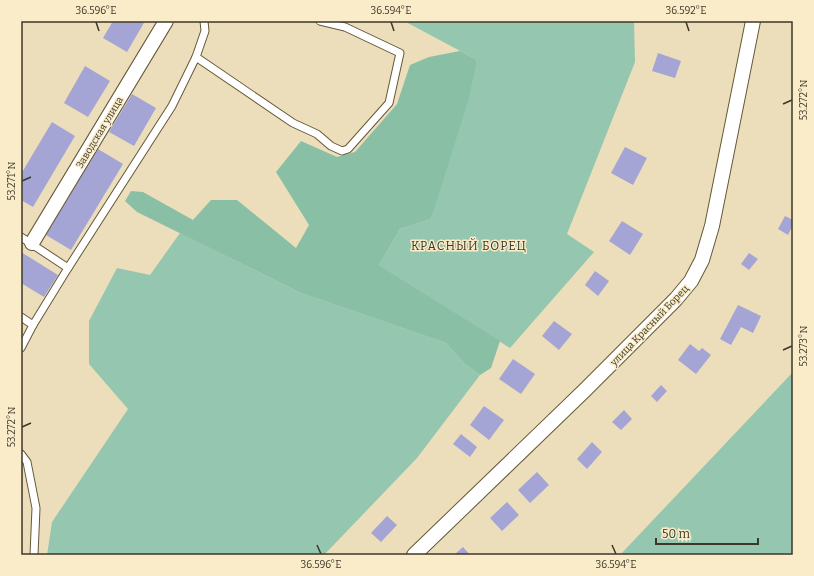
<svg xmlns="http://www.w3.org/2000/svg" width="814" height="576" font-family="Bitter,serif">
  <rect width="100%" height="100%" fill="#ecdebb"/>
  <g fill="#95c6af">
    <polygon points="404,21 634,21 635,62 567,234 594,252 510,348 379,265 400,229 431,219 477,60"/>
    <polygon points="180,233 301,293 446,343 465,364 480,375 417,458 324,555 47,555 52,522 128,409 89,364 89,321 117,268 150,275"/>
    <polygon points="793,372 793,555 620,555"/>
  </g>
  <polygon fill="#89bfa5" points="460,51 477,60 468,101 431,219 400,229 379,265 500,341 491,368 480,375 465,364 446,343 301,293 137,212 125,201 131,191 143,192 193,220 211,200 237,200 296,248 309,225 276,172 301,141 337,157 355,152 397,104 410,65 429,57"/>
  <g fill="#a4a5d4">
    <polygon points="113,21 145,21 127,52 103,38"/>
    <polygon points="658,53 681,61 675,78 652,71"/>
    <polygon points="85,66 110,81 88,117 64,103"/>
    <polygon points="132,94 156,108 134,146 109,132"/>
    <polygon points="52,122 75,136 33,207 21,200 21,174"/>
    <polygon points="625,147 647,158 633,185 611,173"/>
    <polygon points="98,149 123,164 71,250 46,235"/>
    <polygon points="785,216 793,220 793,225 788,235 778,229"/>
    <polygon points="622,221 643,234 630,255 609,241"/>
    <polygon points="21,252 58,275 44,297 21,283"/>
    <polygon points="749,253 758,259 749,270 741,264"/>
    <polygon points="595,271 609,281 598,296 585,285"/>
    <polygon points="738,305 761,316 753,333 741,327 731,345 720,339"/>
    <polygon points="554,321 572,334 559,350 542,336"/>
    <polygon points="690,344 699,351 702,348 711,355 696,374 678,360"/>
    <polygon points="513,359 535,374 521,394 499,379"/>
    <polygon points="661,385 667,391 657,402 651,396"/>
    <polygon points="484,406 504,420 489,440 470,425"/>
    <polygon points="624,410 632,419 621,430 612,422"/>
    <polygon points="461,434 477,447 470,457 453,444"/>
    <polygon points="592,442 602,452 587,469 577,459"/>
    <polygon points="537,472 549,485 530,503 518,490"/>
    <polygon points="507,502 519,515 502,531 490,518"/>
    <polygon points="387,516 397,525 381,542 371,533"/>
    <polygon points="463,547 470,555 454,555"/>
  </g>
  <g fill="none" stroke-linecap="round" stroke-linejoin="round">
    <g stroke="#655839" stroke-width="9">
      <g id="lane">
        <polyline points="204,21 205,31 196,57 293,123 317,134 331,146 342,151 348,149 389,103 400,53 345,27 320,21"/>
        <polyline points="21,237 68,268 33,325 21,348"/>
        <polyline points="68,268 172,106 196,57"/>
        <polyline points="21,317 33,325"/>
        <polyline points="21,454 27,462 36,508 34,555"/>
      </g>
    </g>
    <g stroke="#655839" stroke-width="16">
      <g id="street">
        <polyline points="32,243 166,21"/>
        <polyline points="414,555 585,390 676,299 691,281 702,260 712,226 753,21"/>
      </g>
    </g>
    <use href="#lane" stroke="#fff" stroke-width="7"/>
    <use href="#street" stroke="#fff" stroke-width="14"/>
  </g>
  <path fill="none" stroke="#3c3729" stroke-width="1.5" d="M96,22L99,31M391,22L394,31M686,22L689,31M783,104L792,100M22,181L31,177M783,350L792,346M22,427L31,423M317,545L321,554M612,545L616,554"/>
  <g text-anchor="middle" stroke-width="3" stroke-linejoin="round" paint-order="stroke">
    <g font-size="10" fill="#3c3729" stroke="#faecc8">
      <text transform="translate(99 132) rotate(-59)" y="4">Заводская улица</text>
      <text transform="translate(649 325) rotate(-46)" y="4">улица Красный Борец</text>
    </g>
    <g font-size="12" letter-spacing="1" fill="#3c3729" stroke="#faecc8">
      <text x="469" y="250">КРАСНЫЙ БОРЕЦ</text>
    </g>
  </g>
  <rect width="814" height="576" fill="none" stroke="#faecc8" stroke-width="44"/>
  <path d="M656 538v6h102v-6" fill="none" stroke="#3c3729" stroke-width="2"/>
  <text x="662" y="538" font-size="12" fill="#3c3729" stroke="#faecc8" stroke-width="3" paint-order="stroke">50 m</text>
  <rect x="22" y="22" width="770" height="532" fill="none" stroke="#3c3729" stroke-width="1.5"/>
  <g font-size="10" text-anchor="middle" fill="#3c3729">
    <text x="96" y="14">36.596°E</text>
    <text x="391" y="14">36.594°E</text>
    <text x="686" y="14">36.592°E</text>
    <text transform="translate(803 100) rotate(-90)" y="4">53.272°N</text>
    <text transform="translate(11 181) rotate(-90)" y="4">53.271°N</text>
    <text transform="translate(803 346) rotate(-90)" y="4">53.273°N</text>
    <text transform="translate(11 427) rotate(-90)" y="4">53.272°N</text>
    <text x="321" y="568">36.596°E</text>
    <text x="616" y="568">36.594°E</text>
  </g>
</svg>
